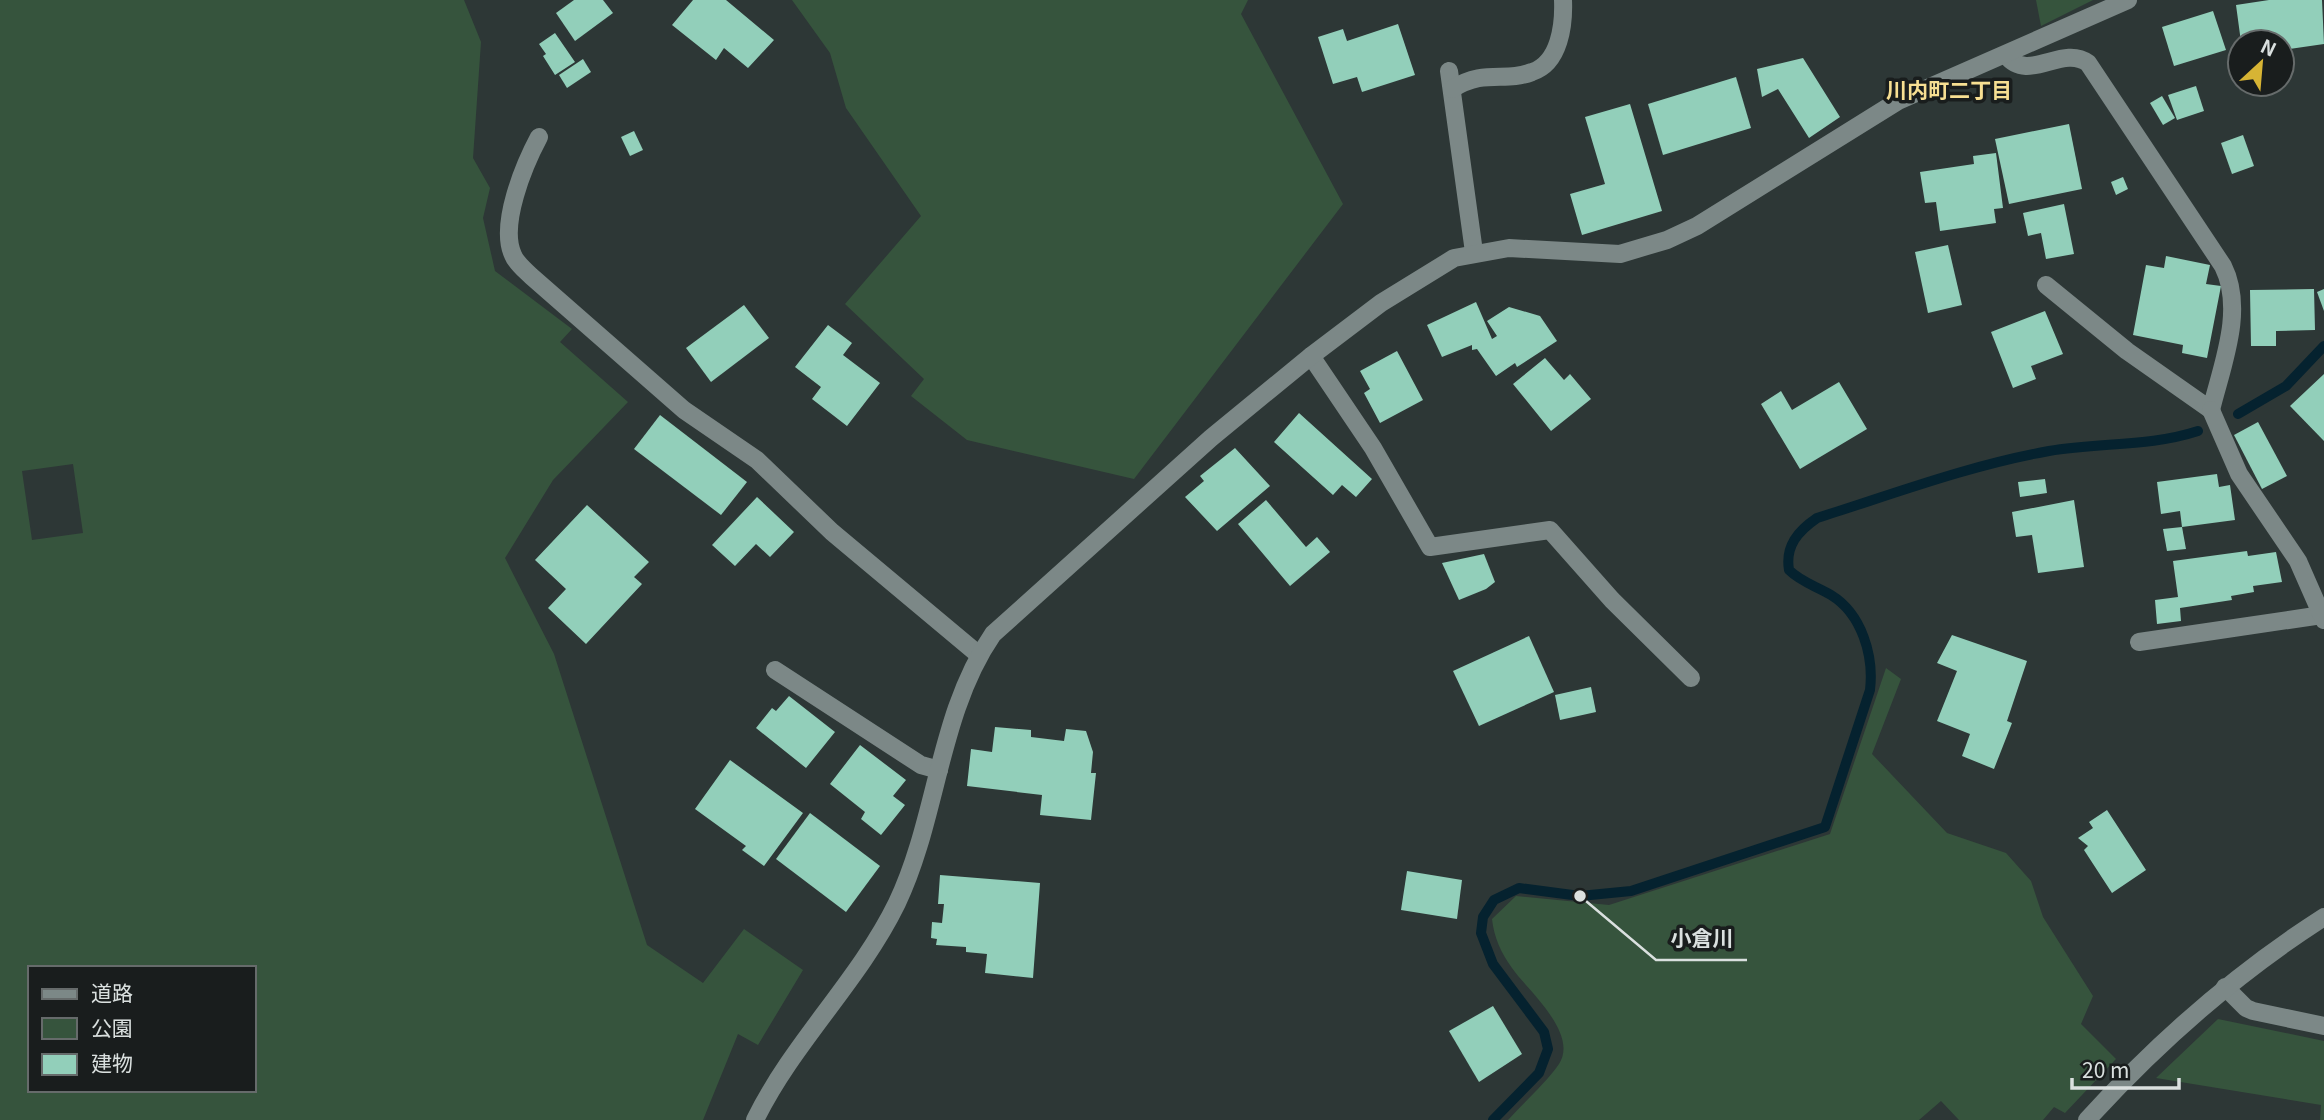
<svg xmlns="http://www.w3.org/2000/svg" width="2324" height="1120" font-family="Georgia,'Noto Sans JP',serif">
  <rect width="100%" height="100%" fill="#2d3736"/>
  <g fill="#36543d" fill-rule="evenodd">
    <path d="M0,0H464L481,42L473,158L490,188L483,218L495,271L572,329L560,342L628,402L553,480L505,558L554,654L647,945L703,983L744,929L803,970L758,1045L738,1034L703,1120H0ZM73,464L83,533L32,540L22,471ZM30,968H254V1090H30Z"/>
    <polygon points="792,0 1248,0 1241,14 1343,204 1134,479 967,440 911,396 924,379 845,304 921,216 846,108 830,53"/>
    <polygon points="2036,0 2093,0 2041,26"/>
    <path d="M1886,668L1901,679L1872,754L1947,833L2006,853L2031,881L2043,917L2093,996L2081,1024L2116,1059L2065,1113L2054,1107L2043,1120H1959L1941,1101L1919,1120H1508C1524,1102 1545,1084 1559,1064C1579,1033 1527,990 1512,968C1501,953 1494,937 1492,919L1516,896L1609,905L1830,834Z"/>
    <polygon points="2218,1019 2324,1041 2324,1120 2320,1120 2321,1105 2156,1078"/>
  </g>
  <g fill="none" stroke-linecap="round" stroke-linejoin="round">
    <g stroke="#05222f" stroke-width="10">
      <polyline points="2238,414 2286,386 2324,346"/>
      <path d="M1493,1120L1539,1073L1548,1049L1544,1032L1493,964L1481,933L1483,917L1494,900L1519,888L1580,896L1631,891L1825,827L1870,690C1874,656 1862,614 1831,595C1816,586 1801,582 1789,570C1785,546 1798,531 1817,518C1893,494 1970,465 2049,451C2100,442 2149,447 2198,431"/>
    </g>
  </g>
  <g fill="#92cfba">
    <polygon points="574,0 603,0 613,13 575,41 556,13"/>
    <polygon points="693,0 726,0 774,40 748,68 724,48 716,60 672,25"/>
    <polygon points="2269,0 2322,0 2324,44 2282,50 2282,42 2241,42 2236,5"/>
    <polygon points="2213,11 2226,50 2174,66 2162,27"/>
    <polygon points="1398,24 1415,75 1362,92 1357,77 1333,84 1318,37 1343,29 1347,41"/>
    <polygon points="555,33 575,62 555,75 543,56 546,54 539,44"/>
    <polygon points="1803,58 1840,117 1809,138 1778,89 1762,97 1757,69"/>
    <polygon points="583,59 591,72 567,88 559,75"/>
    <polygon points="1736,77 1751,128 1663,155 1648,104"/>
    <polygon points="2196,86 2204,111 2177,120 2168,95"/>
    <polygon points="2162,96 2175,118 2163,125 2150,103"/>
    <polygon points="1630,104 1662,211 1582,235 1570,194 1605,184 1585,117"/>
    <polygon points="2069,124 2082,189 2009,204 1995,139"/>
    <polygon points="634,131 643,150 630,156 621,137"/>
    <polygon points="2243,135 2254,166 2232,174 2221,143"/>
    <polygon points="1996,153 2003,208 1994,209 1996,223 1940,231 1936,202 1925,203 1920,172 1974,164 1973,156"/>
    <polygon points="2123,177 2128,189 2116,195 2111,182"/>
    <polygon points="2064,204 2074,254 2046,259 2041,233 2028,236 2023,213"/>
    <polygon points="1948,245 1962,305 1928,313 1915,252"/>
    <polygon points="2166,256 2210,265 2206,284 2221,286 2207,358 2182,353 2183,345 2133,335 2146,265 2164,268"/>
    <polygon points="2314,289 2315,330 2276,331 2276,346 2251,346 2250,290"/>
    <polygon points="2324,289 2324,311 2317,292"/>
    <polygon points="1476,302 1492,339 1497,336 1487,321 1509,307 1540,316 1557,341 1517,367 1515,363 1496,376 1477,349 1472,350 1472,345 1442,357 1427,325"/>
    <polygon points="744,305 769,338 711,382 686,348"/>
    <polygon points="2045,311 2063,354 2031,366 2036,379 2013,388 1991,332"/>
    <polygon points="828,325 852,343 843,355 880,383 847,426 812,399 821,387 795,367"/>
    <polygon points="1397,351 1423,400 1380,423 1364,393 1370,389 1360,371"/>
    <polygon points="1545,358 1564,380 1570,374 1591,399 1551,431 1513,384"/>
    <polygon points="2324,374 2324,441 2290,406"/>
    <polygon points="1839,382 1867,429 1800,469 1761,404 1781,391 1792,410"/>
    <polygon points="1299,413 1372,479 1356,497 1342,485 1333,495 1274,442"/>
    <polygon points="660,415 747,482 721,515 634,449"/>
    <polygon points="2258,422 2287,476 2262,489 2234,435"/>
    <polygon points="1235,448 1270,486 1217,531 1185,497 1204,481 1200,476"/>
    <polygon points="2217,474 2219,487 2230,485 2235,520 2182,527 2180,511 2161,514 2157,482"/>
    <polygon points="2045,479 2047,493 2020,497 2018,482"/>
    <polygon points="757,497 794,532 770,557 756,544 735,566 712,545"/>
    <polygon points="1266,500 1306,547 1317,537 1330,552 1290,586 1238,524"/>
    <polygon points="2074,500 2084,567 2038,573 2032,535 2016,537 2012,512"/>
    <polygon points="587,505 649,562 634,577 642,584 586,644 548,608 566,589 535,560"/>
    <polygon points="2182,527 2186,549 2167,551 2163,529"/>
    <polygon points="2247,551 2248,556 2276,552 2282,582 2253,586 2254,592 2231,596 2232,600 2180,608 2181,621 2157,624 2155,600 2178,597 2173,561"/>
    <polygon points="1484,554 1495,582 1486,589 1459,600 1442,563"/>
    <polygon points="1952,635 2027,661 2007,721 2012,723 1994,769 1962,756 1970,734 1937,721 1957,671 1937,663"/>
    <polygon points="1529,636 1554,692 1479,726 1453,671"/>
    <polygon points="1591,687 1596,712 1560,720 1555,695"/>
    <polygon points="789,696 835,732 806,768 756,728 772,708 776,711"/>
    <polygon points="995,727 1031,730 1031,737 1064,741 1066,729 1086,731 1093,752 1091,773 1096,773 1091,820 1040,815 1042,795 967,786 971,749 992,752"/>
    <polygon points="860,745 906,780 893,796 905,805 881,835 861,819 865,812 830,784"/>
    <polygon points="730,760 803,813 764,866 742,850 746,846 695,809"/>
    <polygon points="2107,810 2146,870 2112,893 2084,850 2088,846 2078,838 2093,828 2089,822"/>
    <polygon points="810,813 880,866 846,912 776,859"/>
    <polygon points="1407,871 1462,880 1457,919 1401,910"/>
    <polygon points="940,875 1040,883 1033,978 985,973 987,954 966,952 966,947 936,945 937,939 931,938 932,922 942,923 944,904 938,904"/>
    <polygon points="1493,1006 1522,1054 1479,1082 1449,1031"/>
  </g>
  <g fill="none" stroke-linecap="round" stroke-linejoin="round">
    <g stroke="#7c8887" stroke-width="18">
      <path d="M2006,55C2028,84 2062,44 2088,63L2223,266C2245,310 2222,365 2211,410L2127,351L2046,285"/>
      <polyline points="1449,71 1474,252"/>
      <path d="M1452,89C1486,68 1504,83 1532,72C1560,63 1564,24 1563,0"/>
      <polyline points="1311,356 1373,448 1430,547 1550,530 1612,600 1691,678"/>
      <polyline points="2139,642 2322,615"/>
      <polyline points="775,670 921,765 939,770"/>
    </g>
    <g stroke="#7c8887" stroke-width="18">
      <path d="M539,137C524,165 499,225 513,255C516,263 525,270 531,276L684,410L757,460L832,532L979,655"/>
      <polyline points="2211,410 2239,474 2298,561 2324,620"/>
      <polyline points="2225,987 2246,1008 2253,1011 2324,1026"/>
      <path d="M755,1120C793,1042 859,981 897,903C938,817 938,714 993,634L1211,438L1311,356L1381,303L1454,258L1509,248L1620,254L1667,240L1697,226L1898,101L2128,0"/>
    </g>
    <path stroke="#7c8887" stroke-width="18" d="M2087,1120C2158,1042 2235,974 2324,917"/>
  </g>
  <g text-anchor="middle" stroke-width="7" stroke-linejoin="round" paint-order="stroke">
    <g font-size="21" font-weight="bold" fill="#f7df92" stroke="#191d1d">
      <text x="1949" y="98">川内町二丁目</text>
    </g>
  </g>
  <path fill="none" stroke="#dae0df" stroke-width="2.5" d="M1580 896L1656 960H1747"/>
  <circle fill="#dae0df" stroke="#191d1d" stroke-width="2.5" cx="1580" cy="896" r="7"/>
  <g font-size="21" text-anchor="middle" font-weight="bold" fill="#dae0df" stroke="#191d1d" stroke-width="7" stroke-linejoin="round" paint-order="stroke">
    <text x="1702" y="946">小倉川</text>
  </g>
  <rect x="28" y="966" width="228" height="126" fill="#191d1d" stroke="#666b6b" stroke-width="2"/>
  <rect x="42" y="989" width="35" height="10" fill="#7c8887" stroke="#666b6b" stroke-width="2"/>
  <text x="91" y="1001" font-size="21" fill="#dae0df">道路</text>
  <rect x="42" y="1018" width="35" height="21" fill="#36543d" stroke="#666b6b" stroke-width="2"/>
  <text x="91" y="1036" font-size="21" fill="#dae0df">公園</text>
  <rect x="42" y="1054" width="35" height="21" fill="#92cfba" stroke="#666b6b" stroke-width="2"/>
  <text x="91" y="1071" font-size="21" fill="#dae0df">建物</text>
  <g transform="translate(2261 63) rotate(26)"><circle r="33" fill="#191d1d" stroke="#666b6b" stroke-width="2"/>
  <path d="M0-5L12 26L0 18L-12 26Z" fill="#d7b434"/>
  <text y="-10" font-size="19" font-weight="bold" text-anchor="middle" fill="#dae0df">N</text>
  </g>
  <path d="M2072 1078v10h107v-10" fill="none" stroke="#dae0df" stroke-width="3.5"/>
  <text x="2082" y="1078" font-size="21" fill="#dae0df" stroke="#191d1d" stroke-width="5" paint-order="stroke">20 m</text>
</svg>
